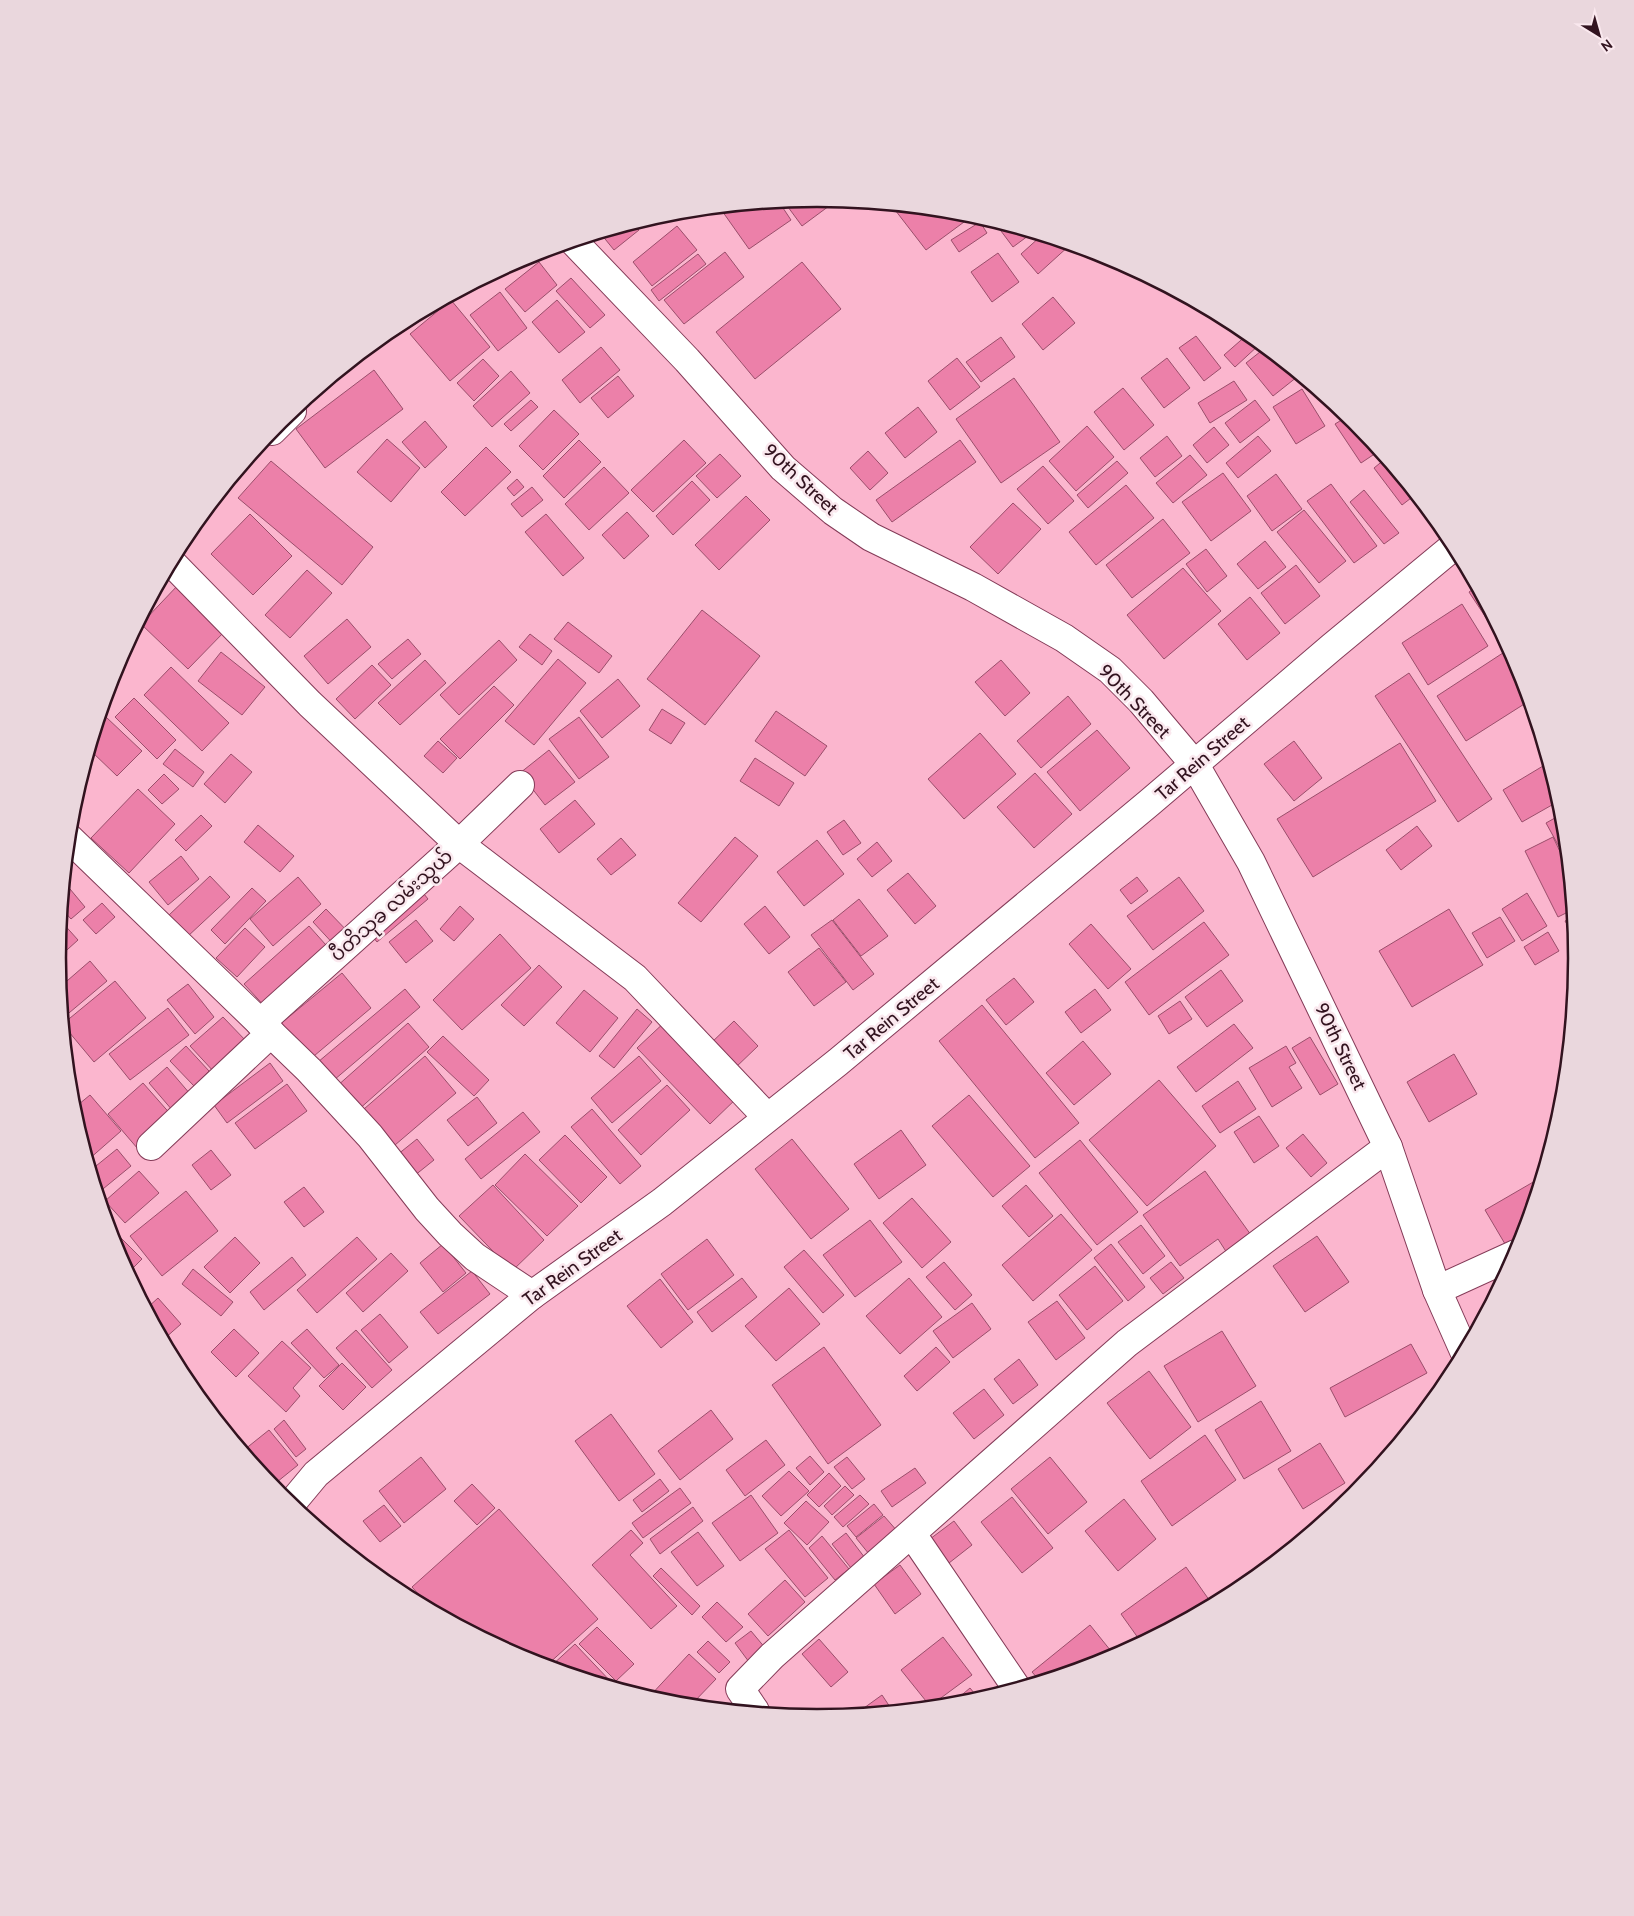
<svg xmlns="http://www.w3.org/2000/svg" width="1634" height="1916" font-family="Cabin,'Noto Sans Myanmar',sans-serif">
  <rect width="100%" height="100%" fill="#fbb6ce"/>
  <g fill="#ec80a9" stroke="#9a4e6b">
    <polygon points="817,199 824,199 829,206 802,226 788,207 796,201"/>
    <polygon points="779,202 791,220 749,249 720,208"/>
    <polygon points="892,206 957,212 964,222 926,250"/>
    <polygon points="980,222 987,233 959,252 951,240"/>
    <polygon points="634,224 639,230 614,250 601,234"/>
    <polygon points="1002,224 1032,233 1013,247 998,227"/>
    <polygon points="677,226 697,250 652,286 633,262"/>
    <polygon points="1041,236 1070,245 1038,274 1021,254"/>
    <polygon points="725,252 744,277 684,324 664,300"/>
    <polygon points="998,253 1019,282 992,302 971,272"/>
    <polygon points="698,254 706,264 659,301 651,290"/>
    <polygon points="539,262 557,285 525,312 505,289"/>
    <polygon points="802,262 841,309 755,379 716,332"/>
    <polygon points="571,278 605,315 590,328 556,291"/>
    <polygon points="500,292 527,328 498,351 470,315"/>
    <polygon points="1053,297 1075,323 1043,350 1022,324"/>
    <polygon points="451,300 490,347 450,381 410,334"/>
    <polygon points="557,300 585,332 559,353 532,322"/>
    <polygon points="1248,334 1260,344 1235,367 1224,355"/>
    <polygon points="1196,336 1221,368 1204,381 1179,348"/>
    <polygon points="1001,337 1015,357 981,382 966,362"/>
    <polygon points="601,347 620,370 580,403 562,380"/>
    <polygon points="1265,348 1292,370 1297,377 1273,396 1246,363"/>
    <polygon points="957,358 980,387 950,410 928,381"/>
    <polygon points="1167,358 1190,388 1164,408 1141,378"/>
    <polygon points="483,359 499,376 474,401 457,383"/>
    <polygon points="374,370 403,409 325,468 296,429"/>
    <polygon points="511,371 530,393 492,427 473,406"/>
    <polygon points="618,376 634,396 608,418 591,398"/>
    <polygon points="1014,378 1060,442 1001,483 956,419"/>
    <polygon points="1234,381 1247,400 1210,423 1198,403"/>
    <polygon points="1123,388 1154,425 1124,450 1094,412"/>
    <polygon points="1302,389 1325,426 1296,444 1273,407"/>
    <polygon points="531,400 538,407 511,431 504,424"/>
    <polygon points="1255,400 1270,420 1240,443 1225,423"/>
    <polygon points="918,407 937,432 905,458 885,433"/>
    <polygon points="554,410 579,434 543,470 519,446"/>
    <polygon points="1348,416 1354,421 1379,451 1361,463 1335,424"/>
    <polygon points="425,421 447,447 425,468 402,442"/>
    <polygon points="1087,426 1114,457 1076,491 1049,461"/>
    <polygon points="1214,427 1229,445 1207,463 1193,445"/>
    <polygon points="1167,436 1182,456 1155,477 1140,458"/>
    <polygon points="1258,436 1271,451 1238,478 1226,463"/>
    <polygon points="387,439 420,468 391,502 357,472"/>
    <polygon points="579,440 601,462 564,498 543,476"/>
    <polygon points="684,440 706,463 653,512 631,490"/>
    <polygon points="960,440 976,462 892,522 876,500"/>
    <polygon points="486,447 511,472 465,516 441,492"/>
    <polygon points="868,451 888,473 870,490 850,468"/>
    <polygon points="720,454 741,476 717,498 696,476"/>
    <polygon points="1190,455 1207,475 1173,503 1156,483"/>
    <polygon points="1385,459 1415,495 1402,505 1374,468"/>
    <polygon points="271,461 373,547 342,585 238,498"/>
    <polygon points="1117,461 1128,473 1088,508 1077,495"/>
    <polygon points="1043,466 1074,501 1048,524 1017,489"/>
    <polygon points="604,467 629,493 589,530 565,504"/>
    <polygon points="1223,473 1251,511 1211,541 1182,502"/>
    <polygon points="1276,474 1302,509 1272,531 1247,496"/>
    <polygon points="517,479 524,487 514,496 507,488"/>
    <polygon points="692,481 710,500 673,535 656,516"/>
    <polygon points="1331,484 1377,546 1354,563 1307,501"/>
    <polygon points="1126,485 1154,518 1096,565 1069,532"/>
    <polygon points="532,487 543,500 522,517 511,504"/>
    <polygon points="1364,490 1399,533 1384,544 1350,502"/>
    <polygon points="746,496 770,520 719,570 695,545"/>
    <polygon points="1013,503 1041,529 998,574 970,547"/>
    <polygon points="1304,510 1346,561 1319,583 1277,532"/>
    <polygon points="627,512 649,536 624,559 602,535"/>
    <polygon points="250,514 292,556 253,595 211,554"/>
    <polygon points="546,514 584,558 563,576 525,532"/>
    <polygon points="1163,519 1190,553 1132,598 1106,565"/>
    <polygon points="1265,541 1286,567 1258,589 1237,564"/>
    <polygon points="1206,549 1227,576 1207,592 1186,564"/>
    <polygon points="1296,565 1320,596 1285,624 1261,593"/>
    <polygon points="1183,568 1221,611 1164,659 1127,615"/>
    <polygon points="307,570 332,593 290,638 265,615"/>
    <polygon points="179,584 226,630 188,669 141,624"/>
    <polygon points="1476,587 1501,634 1498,636 1469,592"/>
    <polygon points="1250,597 1280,633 1247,660 1218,624"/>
    <polygon points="1462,604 1488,646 1428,685 1402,643"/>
    <polygon points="702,610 760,656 705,725 647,679"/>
    <polygon points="347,619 371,647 328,684 304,656"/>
    <polygon points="568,622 612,656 599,673 554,639"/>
    <polygon points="530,634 552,651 542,665 519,647"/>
    <polygon points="408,639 421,654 392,679 378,664"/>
    <polygon points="499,640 517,660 459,715 440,695"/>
    <polygon points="1509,649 1519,668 1529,701 1466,741 1437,696"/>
    <polygon points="221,652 265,687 242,715 198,681"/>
    <polygon points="558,659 586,683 534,745 505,721"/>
    <polygon points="425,660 446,683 400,725 378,703"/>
    <polygon points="1001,660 1030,693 1005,716 975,682"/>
    <polygon points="372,665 391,685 355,719 336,699"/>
    <polygon points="171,667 229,723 202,751 144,695"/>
    <polygon points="1409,673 1492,799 1458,822 1375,696"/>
    <polygon points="618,679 640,706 602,738 580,711"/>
    <polygon points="494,686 514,705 460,759 440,739"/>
    <polygon points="1068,696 1091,724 1041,768 1017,741"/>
    <polygon points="134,698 176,740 157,759 115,717"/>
    <polygon points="662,709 685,723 671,744 649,730"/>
    <polygon points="776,711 827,746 805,776 755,741"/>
    <polygon points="106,717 142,751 117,776 90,750 98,726"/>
    <polygon points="579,717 609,757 579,779 549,739"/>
    <polygon points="1097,730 1130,768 1080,811 1047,772"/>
    <polygon points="980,733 1016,774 964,819 928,779"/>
    <polygon points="438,741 457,758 443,773 424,756"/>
    <polygon points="1294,741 1322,778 1294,801 1264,764"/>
    <polygon points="1400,743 1436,801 1313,877 1277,819"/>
    <polygon points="175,749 204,772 193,787 163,764"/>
    <polygon points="549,750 575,782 545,805 520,773"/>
    <polygon points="231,754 252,772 225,803 204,784"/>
    <polygon points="755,758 794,783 779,806 740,781"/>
    <polygon points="1548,763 1559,801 1522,822 1503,790"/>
    <polygon points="1035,773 1072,814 1034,848 997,807"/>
    <polygon points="164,774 179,789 162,804 148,790"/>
    <polygon points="138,789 175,824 129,873 91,838"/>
    <polygon points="575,800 595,824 559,853 540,829"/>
    <polygon points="1562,814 1567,861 1546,823"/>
    <polygon points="201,815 212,826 186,851 175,840"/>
    <polygon points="844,820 861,843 843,855 827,832"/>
    <polygon points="258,825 294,856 280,872 244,842"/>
    <polygon points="1417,826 1432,846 1401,870 1386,850"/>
    <polygon points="735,837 758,856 701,922 678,903"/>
    <polygon points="1553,837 1567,866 1572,910 1558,917 1525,851"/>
    <polygon points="621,838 636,855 611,875 597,859"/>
    <polygon points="817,840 844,874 804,906 777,872"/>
    <polygon points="877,842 892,861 872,877 857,859"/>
    <polygon points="181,856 199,879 168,905 149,882"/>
    <polygon points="908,873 936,906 915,924 887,890"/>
    <polygon points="210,876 230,897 187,937 168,916"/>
    <polygon points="298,877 321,904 273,946 250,919"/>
    <polygon points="1137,877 1148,891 1131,904 1120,890"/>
    <polygon points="1179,877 1204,911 1153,950 1127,916"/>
    <polygon points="252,888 266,901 225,944 211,930"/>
    <polygon points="70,889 85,907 71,919 62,909 64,894"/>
    <polygon points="420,889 428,899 377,942 369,932"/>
    <polygon points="1527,893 1547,926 1522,941 1502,909"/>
    <polygon points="859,899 888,936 861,956 833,920"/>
    <polygon points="102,903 115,917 96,934 83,920"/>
    <polygon points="460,906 474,919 454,941 440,929"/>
    <polygon points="765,906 790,937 769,954 744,924"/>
    <polygon points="326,909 352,936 338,949 313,922"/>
    <polygon points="1449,909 1483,965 1412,1007 1379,951"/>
    <polygon points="1500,917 1515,941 1487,958 1472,933"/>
    <polygon points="1572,917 1574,936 1565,921"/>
    <polygon points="416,920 433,941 406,963 389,942"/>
    <polygon points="832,920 874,974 853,990 811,935"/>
    <polygon points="61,921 78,940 58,958"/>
    <polygon points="1204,922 1229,955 1149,1015 1125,982"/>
    <polygon points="1091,924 1131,969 1108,989 1069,944"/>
    <polygon points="309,926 334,954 270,1012 244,984"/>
    <polygon points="245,928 265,947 237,977 216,958"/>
    <polygon points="1548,932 1559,951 1535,965 1524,947"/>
    <polygon points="500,934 531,968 462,1030 433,1000"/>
    <polygon points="819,948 846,982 814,1006 788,972"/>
    <polygon points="90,961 107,981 63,1018 60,987"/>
    <polygon points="539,965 562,987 524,1026 501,1005"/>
    <polygon points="1221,970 1243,1001 1207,1027 1185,997"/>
    <polygon points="342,973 371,1008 308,1061 279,1025"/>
    <polygon points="1014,978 1034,1002 1006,1025 986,1000"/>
    <polygon points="115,981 146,1018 94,1062 64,1026 64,1023"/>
    <polygon points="188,984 214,1017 195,1034 167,1000"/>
    <polygon points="405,989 420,1007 334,1080 318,1062"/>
    <polygon points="1095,989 1111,1010 1081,1033 1065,1012"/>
    <polygon points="584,990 618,1018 590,1052 556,1023"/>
    <polygon points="1180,1001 1192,1019 1169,1034 1158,1016"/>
    <polygon points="982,1005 1079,1123 1035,1158 939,1041"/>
    <polygon points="168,1008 189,1035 130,1080 109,1054"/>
    <polygon points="637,1009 652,1022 614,1068 599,1056"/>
    <polygon points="223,1017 247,1042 215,1073 190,1046"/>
    <polygon points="667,1020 739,1096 710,1124 637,1048"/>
    <polygon points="734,1021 758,1046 734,1069 710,1044"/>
    <polygon points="408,1023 429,1047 357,1111 336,1087"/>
    <polygon points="1234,1024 1253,1048 1196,1092 1177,1067"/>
    <polygon points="443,1036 489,1080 474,1096 427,1052"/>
    <polygon points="1310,1037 1338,1084 1320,1095 1292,1048"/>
    <polygon points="1083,1041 1111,1074 1074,1105 1046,1073"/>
    <polygon points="186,1046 209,1071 194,1086 170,1061"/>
    <polygon points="1286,1046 1296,1063 1289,1067 1302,1088 1272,1107 1249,1068"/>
    <polygon points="1454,1054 1477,1094 1429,1122 1407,1082"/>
    <polygon points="425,1056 456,1093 395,1145 364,1109"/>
    <polygon points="639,1056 661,1081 612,1123 591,1098"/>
    <polygon points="270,1063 283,1081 227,1123 214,1105"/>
    <polygon points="167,1067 191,1095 173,1111 149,1083"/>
    <polygon points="70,1080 79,1091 71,1098"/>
    <polygon points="1159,1080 1216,1146 1147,1206 1089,1140"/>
    <polygon points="1238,1081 1256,1109 1220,1133 1202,1106"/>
    <polygon points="143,1083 173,1117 138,1149 108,1114"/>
    <polygon points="287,1084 307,1111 255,1149 235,1123"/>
    <polygon points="667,1085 690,1110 641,1155 618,1130"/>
    <polygon points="90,1095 121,1131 88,1160 73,1109"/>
    <polygon points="969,1095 1030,1166 993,1197 932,1126"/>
    <polygon points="477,1097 497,1123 468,1146 447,1120"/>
    <polygon points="592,1109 641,1166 620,1184 571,1127"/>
    <polygon points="523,1112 540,1132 481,1179 465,1159"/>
    <polygon points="1259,1116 1279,1146 1254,1163 1234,1132"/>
    <polygon points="901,1130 926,1165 879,1199 854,1164"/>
    <polygon points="1303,1134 1327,1163 1311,1177 1286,1148"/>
    <polygon points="565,1135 607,1177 581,1203 539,1160"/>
    <polygon points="417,1139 434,1160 414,1176 397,1155"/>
    <polygon points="792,1139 849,1209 811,1239 755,1169"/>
    <polygon points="1080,1140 1138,1212 1097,1245 1039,1173"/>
    <polygon points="117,1149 131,1166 98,1193 91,1170"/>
    <polygon points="211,1150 231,1175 211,1190 192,1165"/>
    <polygon points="525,1154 578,1206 547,1236 495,1185"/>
    <polygon points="139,1171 159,1193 125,1223 105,1201"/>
    <polygon points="1205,1171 1251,1235 1227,1253 1218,1239 1180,1266 1143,1215"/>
    <polygon points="1535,1181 1538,1186 1521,1241 1508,1249 1485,1210"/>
    <polygon points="493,1185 544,1240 512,1271 459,1216"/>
    <polygon points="1026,1185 1053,1216 1029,1237 1002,1206"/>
    <polygon points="304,1187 324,1212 304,1227 284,1202"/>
    <polygon points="186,1191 218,1231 162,1276 130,1236"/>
    <polygon points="912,1198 951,1242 922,1268 883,1223"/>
    <polygon points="1061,1214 1092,1250 1033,1301 1002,1265"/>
    <polygon points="870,1220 902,1262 855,1297 823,1255"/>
    <polygon points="108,1225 142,1259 128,1273 115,1248"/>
    <polygon points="1141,1225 1165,1256 1143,1274 1118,1242"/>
    <polygon points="1317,1236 1349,1282 1305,1312 1273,1266"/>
    <polygon points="235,1237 260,1263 230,1293 204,1267"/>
    <polygon points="357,1237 377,1259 317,1313 297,1290"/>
    <polygon points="707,1239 734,1275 688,1310 661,1274"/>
    <polygon points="443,1244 466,1273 443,1292 420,1263"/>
    <polygon points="1111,1244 1145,1287 1128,1301 1094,1258"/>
    <polygon points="804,1250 844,1295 823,1313 784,1267"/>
    <polygon points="391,1253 408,1271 363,1312 346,1293"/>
    <polygon points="292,1257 306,1275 264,1310 250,1292"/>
    <polygon points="944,1262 972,1295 955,1310 926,1277"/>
    <polygon points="1171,1262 1184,1278 1163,1294 1150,1278"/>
    <polygon points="1095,1266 1123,1301 1087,1330 1059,1295"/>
    <polygon points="193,1269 233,1302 221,1316 182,1284"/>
    <polygon points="472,1271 490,1294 438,1334 420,1312"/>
    <polygon points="742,1278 757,1297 712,1332 697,1312"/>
    <polygon points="909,1278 942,1317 900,1354 866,1316"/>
    <polygon points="660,1279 693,1322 661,1348 627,1306"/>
    <polygon points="789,1288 820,1324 776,1361 745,1326"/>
    <polygon points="158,1298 181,1324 164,1339 147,1308"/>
    <polygon points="1057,1301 1085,1338 1056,1360 1028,1322"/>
    <polygon points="972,1303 991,1329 953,1358 933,1331"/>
    <polygon points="380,1314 408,1347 389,1363 361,1330"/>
    <polygon points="234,1329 259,1353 236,1377 211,1352"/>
    <polygon points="307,1329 339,1365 324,1378 291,1343"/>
    <polygon points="356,1330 392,1370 372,1388 336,1348"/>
    <polygon points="1222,1331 1256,1386 1198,1422 1164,1366"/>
    <polygon points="282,1341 311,1368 293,1388 300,1396 286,1412 248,1376"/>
    <polygon points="1411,1344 1427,1373 1345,1417 1330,1388"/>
    <polygon points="824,1347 881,1425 828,1464 772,1385"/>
    <polygon points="936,1347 950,1362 917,1391 904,1376"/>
    <polygon points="1019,1359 1038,1385 1013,1404 994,1379"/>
    <polygon points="342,1363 366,1387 343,1410 319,1386"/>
    <polygon points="1149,1371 1191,1427 1150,1459 1107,1403"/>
    <polygon points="984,1389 1004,1415 974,1439 953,1413"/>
    <polygon points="1261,1401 1291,1451 1244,1479 1215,1430"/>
    <polygon points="711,1410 733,1439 680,1480 658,1451"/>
    <polygon points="611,1414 655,1474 619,1501 575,1441"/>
    <polygon points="284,1420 306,1449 296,1457 274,1429"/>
    <polygon points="269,1430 298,1465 272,1486 244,1450"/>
    <polygon points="1205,1435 1236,1480 1172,1526 1141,1481"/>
    <polygon points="766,1440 785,1465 745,1496 726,1470"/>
    <polygon points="1320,1443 1345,1483 1303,1509 1278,1469"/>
    <polygon points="810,1456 824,1472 810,1485 796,1468"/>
    <polygon points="421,1457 446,1489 404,1523 379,1491"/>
    <polygon points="847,1457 865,1479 852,1489 834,1467"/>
    <polygon points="1050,1457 1087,1502 1048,1534 1011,1489"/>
    <polygon points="915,1468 926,1483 892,1507 881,1491"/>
    <polygon points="789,1471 809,1491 781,1516 762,1496"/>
    <polygon points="829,1473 841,1486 819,1507 807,1495"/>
    <polygon points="660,1479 669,1491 642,1512 633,1500"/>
    <polygon points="472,1484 495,1508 477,1525 454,1501"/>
    <polygon points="845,1486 854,1495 832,1515 824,1506"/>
    <polygon points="680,1488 691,1503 643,1538 632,1523"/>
    <polygon points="751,1495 778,1533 740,1561 712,1523"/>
    <polygon points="860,1495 869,1504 843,1527 834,1517"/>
    <polygon points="1012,1497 1053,1548 1022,1573 981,1522"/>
    <polygon points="1124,1499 1156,1539 1118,1571 1085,1531"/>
    <polygon points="806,1501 829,1522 807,1545 784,1523"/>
    <polygon points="874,1504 883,1515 856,1537 847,1526"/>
    <polygon points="384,1505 401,1526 380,1542 363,1521"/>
    <polygon points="693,1507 703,1521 660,1554 650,1539"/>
    <polygon points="499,1509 598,1619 546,1666 526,1660 433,1610 412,1587"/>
    <polygon points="884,1516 898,1532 869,1554 856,1538"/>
    <polygon points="954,1521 972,1545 949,1563 930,1539"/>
    <polygon points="631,1530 643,1543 630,1555 677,1606 651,1629 592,1565"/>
    <polygon points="789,1530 828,1578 805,1597 765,1549"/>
    <polygon points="698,1532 724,1566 697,1586 671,1552"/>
    <polygon points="846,1533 865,1558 851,1568 832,1544"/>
    <polygon points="822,1536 849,1569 835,1580 809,1548"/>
    <polygon points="900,1565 921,1594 895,1614 874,1584"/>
    <polygon points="1186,1567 1212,1604 1141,1642 1121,1614"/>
    <polygon points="661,1568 700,1606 692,1615 653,1576"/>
    <polygon points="785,1580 805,1602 768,1636 748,1614"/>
    <polygon points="717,1602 743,1627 726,1642 702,1617"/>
    <polygon points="1090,1625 1115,1656 1107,1660 1039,1680 1032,1672"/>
    <polygon points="597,1627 634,1664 616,1681 579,1644"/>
    <polygon points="751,1631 766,1649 749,1662 735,1643"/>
    <polygon points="943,1637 972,1675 930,1706 901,1670"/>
    <polygon points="819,1639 848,1672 831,1687 802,1654"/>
    <polygon points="708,1641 730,1662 719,1673 697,1652"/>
    <polygon points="575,1644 613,1684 611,1685 550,1667"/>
    <polygon points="689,1654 716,1679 691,1705 669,1703 649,1697"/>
    <polygon points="970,1688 979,1699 965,1703 951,1704"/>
    <polygon points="882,1695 892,1710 857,1714 857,1713"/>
  </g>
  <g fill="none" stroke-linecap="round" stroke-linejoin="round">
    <g stroke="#843b58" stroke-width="30">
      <g id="street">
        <polyline points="574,242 687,360 783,468 833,511 871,537 973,587 1064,638 1110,670 1141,701 1195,765 1251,862 1388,1147 1437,1290 1464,1351"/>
        <polyline points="272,431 292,411"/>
        <polyline points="171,562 310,704 459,844 635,978 767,1117"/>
        <polyline points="69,838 309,1070 370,1136 427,1209 450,1234 475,1257 532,1295"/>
        <polyline points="260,1023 459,844 520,785"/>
        <polyline points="151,1146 271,1033"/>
        <polyline points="1437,1290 1516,1254"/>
        <polyline points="291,1504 316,1474 532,1295 662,1202 838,1062 1149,803 1332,647 1454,546"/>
        <polyline points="912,1534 1016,1687"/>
        <polyline points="755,1711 740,1689 772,1656 1127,1343 1388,1147"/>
      </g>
    </g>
    <use href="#street" stroke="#fff" stroke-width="28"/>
  </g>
  <g text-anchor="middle" stroke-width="5" stroke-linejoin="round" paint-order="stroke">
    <g font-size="19" fill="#32131f" stroke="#fae8ee">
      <text transform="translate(801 479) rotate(43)" y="7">90th Street</text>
      <text transform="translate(1135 701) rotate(46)" y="7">90th Street</text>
      <text transform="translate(1202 758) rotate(-41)" y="7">Tar Rein Street</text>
      <text transform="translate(391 905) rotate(-42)" y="7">ပီတိသုခ လမ်းသွယ်</text>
      <text transform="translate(891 1018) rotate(-40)" y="7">Tar Rein Street</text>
      <text transform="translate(1341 1046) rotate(64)" y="7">90th Street</text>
      <text transform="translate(572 1267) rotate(-36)" y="7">Tar Rein Street</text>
    </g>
  </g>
  <path d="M0 0H1634V1916H0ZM66 958a751 751 0 1 1 1502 0a751 751 0 1 1-1502 0Z" fill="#ead7dd" fill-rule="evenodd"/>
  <path fill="none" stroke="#32131f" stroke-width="2.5" d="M66 958a751 751 0 1 1 1502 0a751 751 0 1 1-1502 0Z"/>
  <g transform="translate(1599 35) rotate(143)" stroke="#fae8ee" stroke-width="4" paint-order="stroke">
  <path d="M0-4L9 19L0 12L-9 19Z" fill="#32131f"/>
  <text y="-8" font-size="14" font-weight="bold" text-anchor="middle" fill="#32131f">N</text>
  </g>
</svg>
